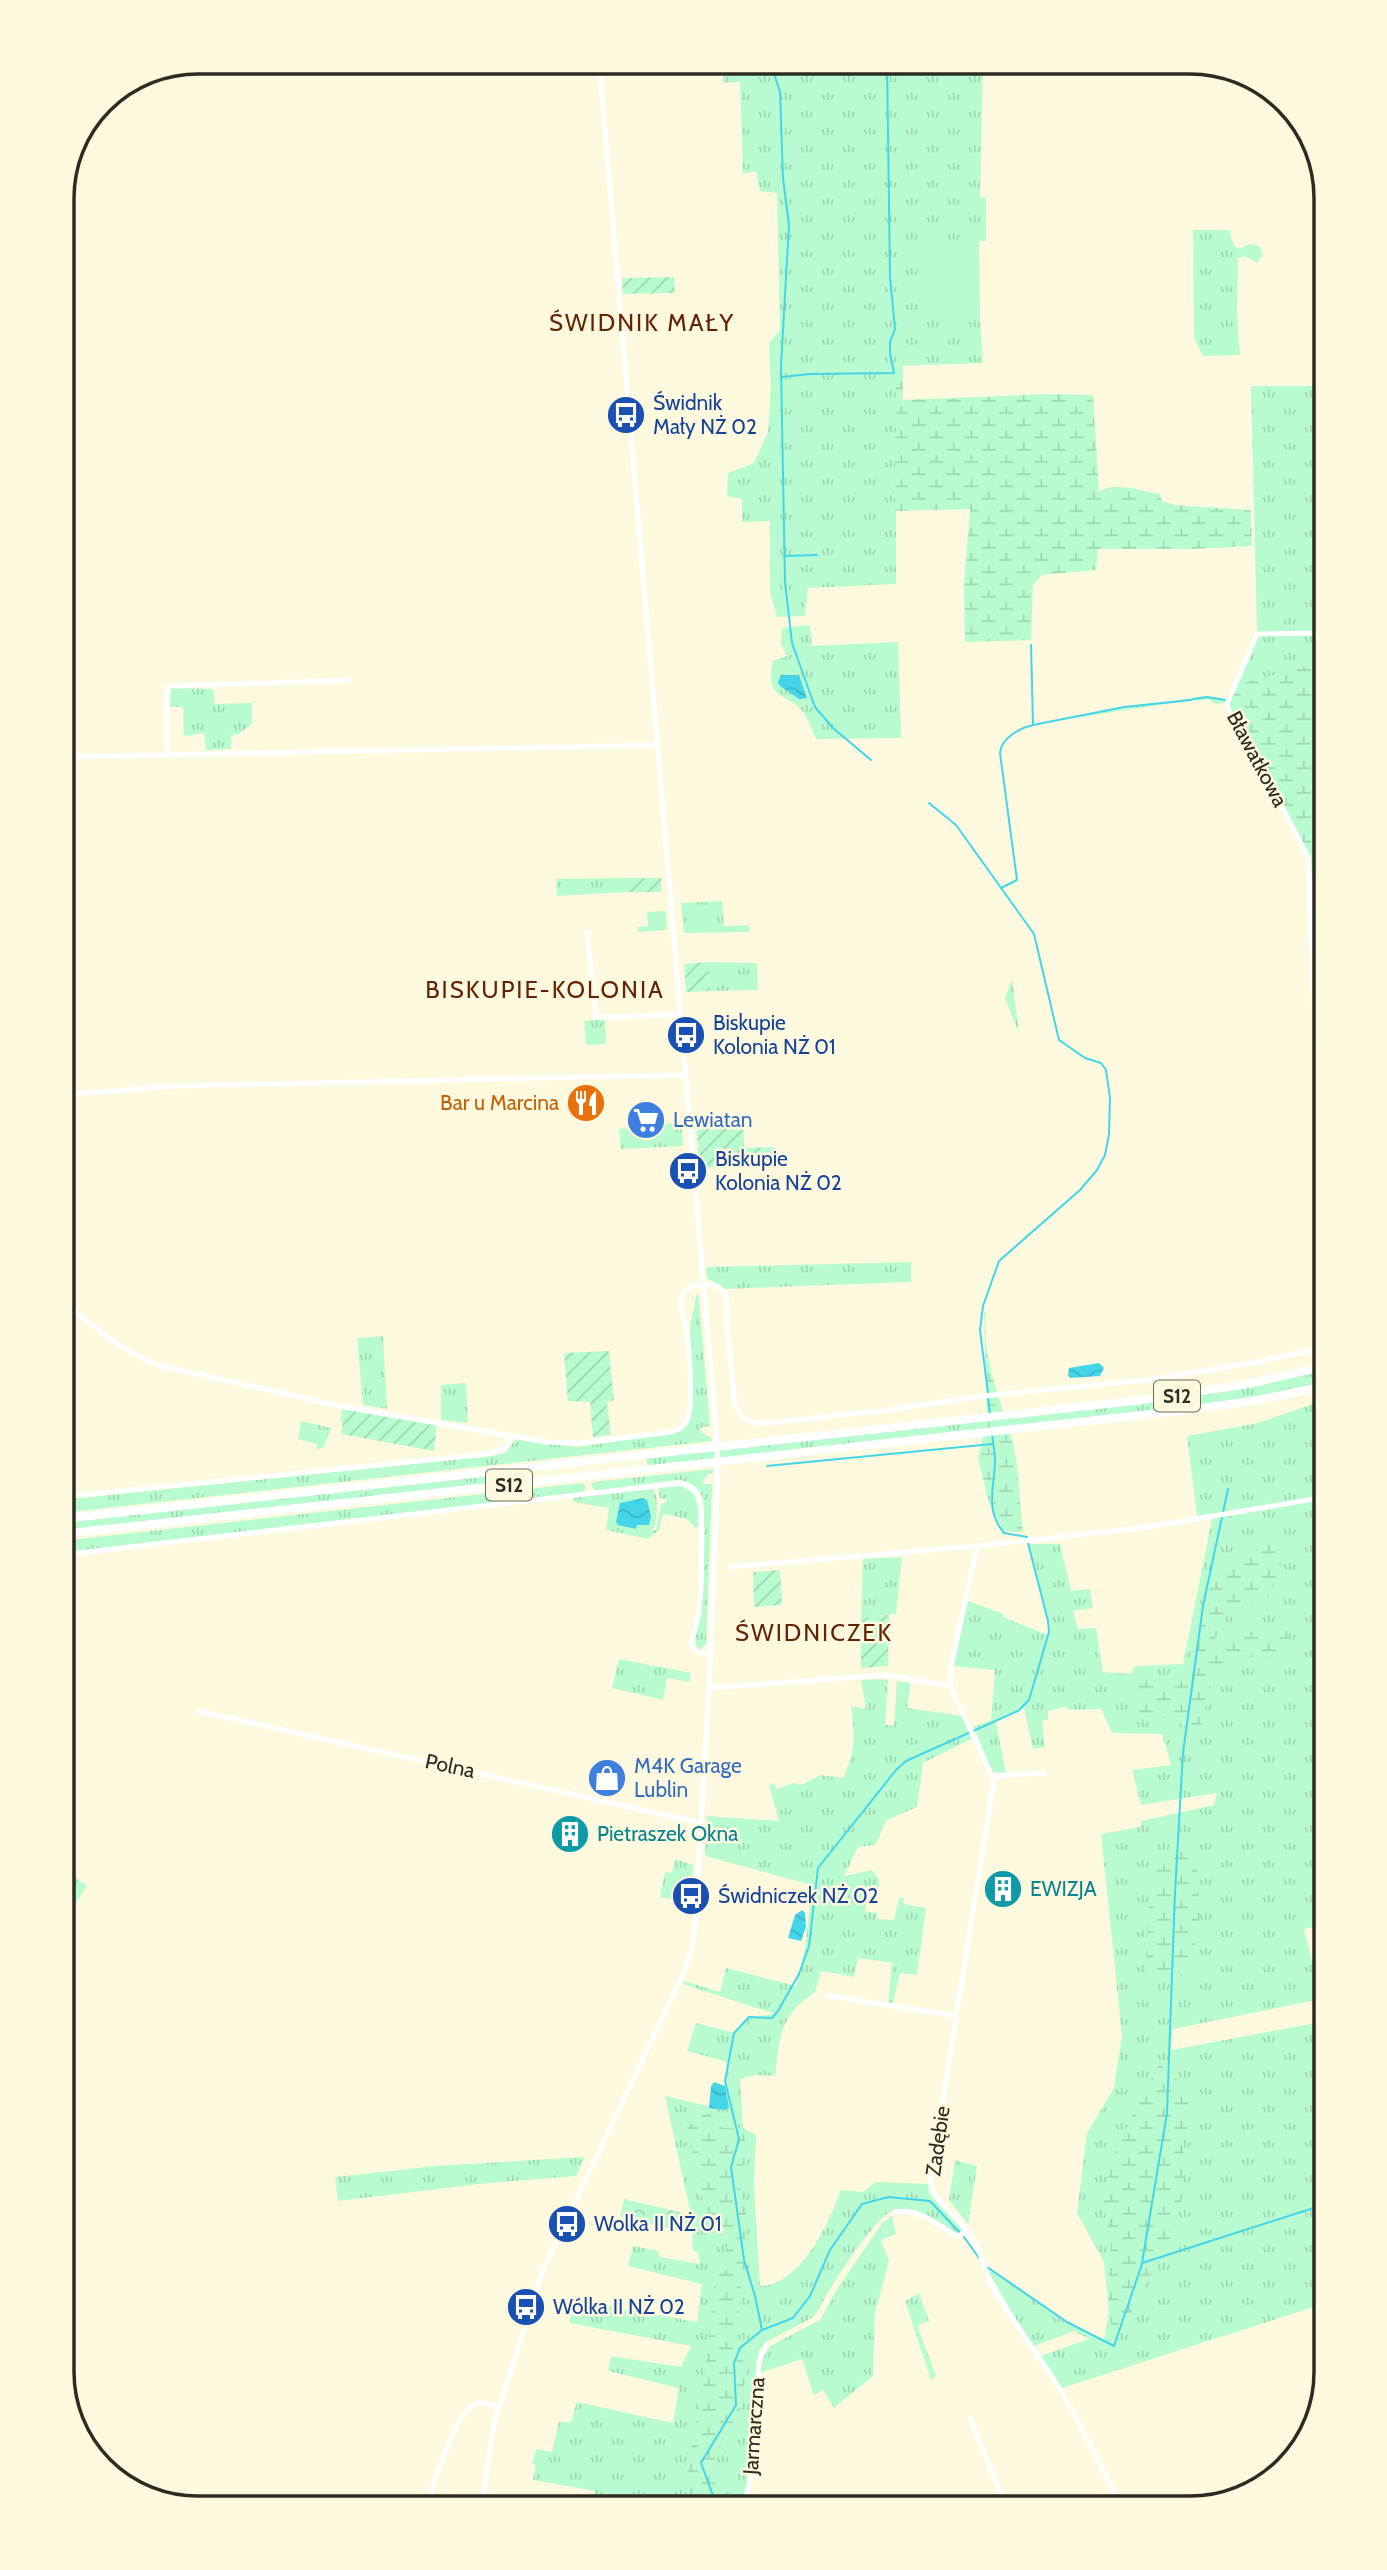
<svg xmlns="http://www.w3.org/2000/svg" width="1387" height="2570" font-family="Cabin,sans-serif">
  <defs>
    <pattern id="grass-tufts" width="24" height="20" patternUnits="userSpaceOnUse" patternTransform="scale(1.75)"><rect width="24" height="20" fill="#b8fbd0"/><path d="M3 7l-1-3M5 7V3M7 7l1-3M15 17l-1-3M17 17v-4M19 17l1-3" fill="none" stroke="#9ed7b2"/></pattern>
    <pattern id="forest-crowns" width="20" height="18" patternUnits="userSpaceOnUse" patternTransform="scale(1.75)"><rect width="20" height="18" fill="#b8fbd0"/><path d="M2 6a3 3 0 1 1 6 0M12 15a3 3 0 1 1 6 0" fill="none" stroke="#9ed7b2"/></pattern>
    <pattern id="wetland-marsh" width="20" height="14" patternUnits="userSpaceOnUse" patternTransform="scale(1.75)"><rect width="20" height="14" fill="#b8fbd0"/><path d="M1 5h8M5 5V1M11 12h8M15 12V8" fill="none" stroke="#9ed7b2"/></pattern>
    <pattern id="garden-furrows" width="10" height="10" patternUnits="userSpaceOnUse" patternTransform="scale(1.75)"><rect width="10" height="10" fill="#b8fbd0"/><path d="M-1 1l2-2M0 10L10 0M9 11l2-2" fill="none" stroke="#9ed7b2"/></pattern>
    <pattern id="water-waves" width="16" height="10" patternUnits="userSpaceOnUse" patternTransform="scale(1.75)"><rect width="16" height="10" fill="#44d5e8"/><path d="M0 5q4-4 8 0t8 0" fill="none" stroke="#3cb7c7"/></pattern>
  </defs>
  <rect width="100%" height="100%" fill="#fdf9df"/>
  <g fill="url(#grass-tufts)">
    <polygon points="724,61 983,62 980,197 986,198 986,241 924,241 925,317 980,317 983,363 896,366 896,584 808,588 805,616 777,617 770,591 770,521 742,522 742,499 727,496 728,473 754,463 768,432 771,388 769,343 780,330 777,193 760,191 756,171 743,174 740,82 723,83"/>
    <polygon points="1193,230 1229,230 1234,246 1239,249 1249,244 1259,246 1263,255 1257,263 1245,256 1238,258 1237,314 1240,355 1203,356 1194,338"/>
    <polygon points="1251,386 1326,386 1326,877 1312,878 1311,857 1308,857 1228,697 1257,634"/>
    <path d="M810,625L812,646L898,642L901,738L816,739C812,731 809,721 804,713C788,691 764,703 773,661L787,656L781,644L782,628Z"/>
    <polygon points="171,688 213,689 215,704 252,703 252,724 239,734 231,736 231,749 206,750 204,733 184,736 183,707 170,707"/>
    <polygon points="1206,696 1225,699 1225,703 1215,704 1210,700 1185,701 1074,718 1074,716"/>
    <polygon points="628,878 628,892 557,896 556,879"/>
    <polygon points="722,901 724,926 749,925 750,932 684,933 681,903"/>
    <polygon points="666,911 667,930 638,932 638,927 648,926 647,912"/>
    <polygon points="708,962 757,963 758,990 710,991"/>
    <polygon points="1012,979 1019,1033 1005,999"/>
    <polygon points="592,1020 605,1020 606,1044 586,1045 584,1021"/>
    <polygon points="682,1123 683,1146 621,1149 619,1129 646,1127 646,1124"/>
    <polygon points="911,1262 911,1282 725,1289 707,1278 706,1267"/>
    <polygon points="697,1292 699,1299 710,1426 700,1428 702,1433 711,1438 712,1441 61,1513 61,1500 492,1456 505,1453 516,1439 577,1447 675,1433 685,1427 692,1412 690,1327"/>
    <polygon points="383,1336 387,1409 363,1405 357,1338"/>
    <polygon points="1326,1370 1326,1382 1253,1397 1173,1409 648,1467 646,1458 1172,1399 1251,1387"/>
    <polygon points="466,1383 468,1423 441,1420 441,1385"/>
    <polygon points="1318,1402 1320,1502 1326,1524 1326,1864 1320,1866 1326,1898 1326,1925 1304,1929 1312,1962 1326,1959 1326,1998 1173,2029 1171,2050 1326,2021 1326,2303 1062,2388 1038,2357 1089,2339 1074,2331 1032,2347 985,2266 1067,2322 1104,2340 1109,2311 1104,2262 1077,2213 1087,2133 1114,2088 1122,2035 1101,1834 1140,1827 1141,1821 1214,1805 1217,1793 1141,1805 1132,1770 1171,1765 1162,1734 1112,1733 1101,1709 1069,1710 1065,1707 1048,1711 1048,1720 1042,1721 1045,1747 1033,1749 1024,1708 996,1722 1006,1773 992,1772 974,1727 991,1720 995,1670 953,1666 968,1601 1004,1614 1003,1617 1048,1635 1050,1626 1027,1544 1060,1544 1071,1591 1090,1589 1093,1608 1073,1611 1078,1629 1096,1628 1103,1672 1131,1674 1135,1666 1183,1664 1213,1514 1197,1516 1187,1436 1258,1423"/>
    <polygon points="301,1421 331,1428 324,1447 316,1450 317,1444 298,1439"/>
    <path d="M713,1469V1473L707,1475L703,1481V1484H711L712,1488L706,1644L699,1650C689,1638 700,1618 702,1604C704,1589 706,1506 702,1496C697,1485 687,1480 676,1480L595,1491L591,1485L593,1482Z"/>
    <polygon points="490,1476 492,1483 61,1532 61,1523"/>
    <polygon points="583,1483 586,1488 582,1493 61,1553 61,1541"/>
    <path d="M677,1485C699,1489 699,1507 699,1525L696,1529L687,1519L663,1514L659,1530L648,1539L606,1530L609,1508L573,1502V1497L652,1488C660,1498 657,1513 655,1526L651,1530H656L661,1504L666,1502V1499H660L658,1488Z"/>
    <polygon points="902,1557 896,1614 861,1618 863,1559"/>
    <polygon points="619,1659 691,1673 689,1682 667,1678 663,1700 612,1688"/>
    <path d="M878,1679L888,1680L885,1725L894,1726L897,1681L911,1683L907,1708L963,1716L973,1738L923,1763L917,1807L887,1820L875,1845L858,1847L844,1876L872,1870L879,1880L878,1894L869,1893L865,1911L877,1913V1919L894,1920L899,1898H904L903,1904L926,1908L917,1975L900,1973L893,2003L888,2002L892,1963L858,1958L854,1977L821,1971L815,1992C780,2015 779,2038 775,2076L756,2075L740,2079L743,2128L756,2135L754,2184L760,2286C801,2285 829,2223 841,2190L863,2192L876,2182L928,2184L929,2193L964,2232L956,2234C939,2223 918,2208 897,2209C880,2210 839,2274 829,2291C823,2300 820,2310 812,2318L768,2341L759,2350L746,2491L739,2509H591L595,2491L533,2480L536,2465L532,2464L536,2449L552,2452L559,2422H571L577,2402L673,2423L679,2388L608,2371L611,2356L681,2367L691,2346L569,2323L575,2296L612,2307L697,2322L702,2284L628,2266L633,2246L659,2251V2257L700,2264L698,2252L693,2251L691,2215L665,2096L725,2110L729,2106L725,2086L727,2062L687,2051L696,2023L734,2033L749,2017L775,2014L683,1984L684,1981L720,1992L726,1968L796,1986L805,1948L812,1885L705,1856L707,1816L779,1821L769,1785L774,1783L777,1789L794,1783L801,1785L820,1775L843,1778C856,1749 855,1738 851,1706L866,1709L861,1680Z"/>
    <polygon points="675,1859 693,1865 690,1916 687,1915 689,1902 660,1897 665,1872 672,1873"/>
    <polygon points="73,1876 87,1886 61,1925 61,1893"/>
    <polygon points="585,2157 576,2176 479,2184 338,2201 335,2177 435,2166"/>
    <polygon points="955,2160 977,2166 968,2224 949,2200"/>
    <polygon points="892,2216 896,2234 881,2240 889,2261 875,2313 873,2376 834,2408 823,2390 814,2395 802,2359 760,2373 763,2356 770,2346 820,2320 837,2289 883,2222"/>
    <polygon points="919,2293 929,2321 917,2325 936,2376 931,2380 905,2301"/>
  </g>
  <polygon fill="url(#forest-crowns)" points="624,2199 691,2215 692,2233 620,2217"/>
  <g fill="url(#wetland-marsh)">
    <path d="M896,366H903V400L1046,394L1093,395L1099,492C1114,481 1142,491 1160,494L1162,501L1176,505L1251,510L1252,546L1193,549H1098L1096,570L1042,575L1033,585L1031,640L965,642L964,584L970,509L895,511Z"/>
    <polygon points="1310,665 1323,681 1318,704 1326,733 1326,789 1314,814 1311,856 1308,857 1234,721 1228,697 1233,686"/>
    <path d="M984,1312H986C982,1364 999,1392 1012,1440C1020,1469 1019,1502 1023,1532L1003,1531L988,1499L978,1458L987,1417Z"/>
    <polygon points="1284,1541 1280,1568 1268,1598 1229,1612 1207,1654 1236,1632 1290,1626 1284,1657 1246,1657 1212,1683 1199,1733 1171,1719 1139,1713 1133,1679 1179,1684 1197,1647 1207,1590 1224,1565 1256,1548"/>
    <polygon points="1159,1852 1196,1852 1200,1915 1190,1976 1146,1974 1147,1918"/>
    <polygon points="1159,2064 1184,2086 1193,2112 1183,2141 1184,2189 1174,2232 1114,2346 1108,2299 1111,2245 1102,2196 1119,2142"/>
    <polygon points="706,2111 723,2128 743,2128 745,2142 740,2185 747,2218 737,2337 745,2370 743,2402 715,2458 726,2496 725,2509 687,2509 686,2478 705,2375 715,2276 727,2269 728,2249 711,2233 705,2213 687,2127"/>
  </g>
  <g fill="url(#garden-furrows)">
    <polygon points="674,277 675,293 623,294 622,278"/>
    <polygon points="628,878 661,878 662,892 628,892"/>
    <polygon points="708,962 710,991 686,992 684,964"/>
    <polygon points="743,1116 744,1148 775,1147 775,1153 759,1154 759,1165 699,1168 696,1118"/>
    <polygon points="609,1351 614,1400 607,1402 611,1435 593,1437 590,1402 568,1401 564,1353"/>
    <polygon points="343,1408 437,1424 434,1451 341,1434 343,1422 340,1421"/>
    <polygon points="780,1570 782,1605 754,1607 753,1572"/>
    <polygon points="889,1615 888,1666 861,1668 861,1618"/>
  </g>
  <polygon fill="#b8fbd0" points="924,241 979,241 980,317 924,317"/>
  <g fill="url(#water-waves)">
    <polygon points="781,675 799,675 807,698 799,699 780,686 778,682"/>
    <polygon points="1099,1363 1104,1368 1100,1376 1070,1378 1068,1375 1069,1368"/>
    <polygon points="643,1498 647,1500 651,1517 649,1525 637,1525 636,1529 618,1525 616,1522 620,1503"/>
    <polygon points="802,1910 805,1913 806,1927 801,1941 788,1938 795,1915"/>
    <polygon points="714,2082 725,2086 729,2107 725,2110 709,2108 711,2086"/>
  </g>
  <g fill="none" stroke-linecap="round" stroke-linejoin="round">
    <g stroke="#44d5e8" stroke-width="2">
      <polyline points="770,61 780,92 783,178 789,225 781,366 785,582 792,643 815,707 833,728 871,760"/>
      <polyline points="781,377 810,374 894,373 890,353 890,342 895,329 890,276 887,61"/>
      <polyline points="784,556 817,555"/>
      <polyline points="1031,645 1033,725"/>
      <polyline points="1193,699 1207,697 1225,700"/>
      <polyline points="929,803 956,825 1034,934 1059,1040 1085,1058 1101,1063 1106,1070 1110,1098 1109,1134 1105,1155 1097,1170 1080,1190 999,1261 983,1306 980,1330 988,1393"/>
      <path d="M1001,888L1017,880L1000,753C1001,738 1020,728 1033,725L1124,707L1191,700"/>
      <polyline points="988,1399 990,1414"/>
      <path d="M992,1434C993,1443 995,1453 995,1462C994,1489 985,1510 1004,1533L1027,1537"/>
      <polyline points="767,1466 992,1444"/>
      <polyline points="1228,1489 1203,1606 1183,1753 1175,1892 1167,2113 1142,2263 1326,2204"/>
      <polyline points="778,2011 799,1974 809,1946 818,1868 896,1770 906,1761 1018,1711 1029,1700 1049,1632 1048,1621 1028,1543"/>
      <polyline points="964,2237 979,2258"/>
      <polyline points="987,2267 1067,2322 1114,2346 1142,2264"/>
      <polyline points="762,2330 793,2318 810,2296 830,2250 862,2204 888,2197 930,2201 960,2233"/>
      <polyline points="718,2509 701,2463 736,2405 734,2363 740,2348 762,2330 755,2296 744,2260 731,2167 739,2139 725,2081 734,2033 749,2017 772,2018 777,2012"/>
    </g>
    <g stroke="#fff" stroke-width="5">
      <polyline points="168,755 166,695 168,687 171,686 350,680"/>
      <polyline points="61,757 657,745"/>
      <polyline points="587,933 596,1017 679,1015"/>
      <path d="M61,1094C100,1093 138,1088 177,1086L685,1075"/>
      <path d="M61,1300C89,1323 127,1356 162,1366L339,1406L546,1442L579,1443L664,1433C674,1432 683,1429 687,1420C694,1406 689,1344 686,1327C684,1316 676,1300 685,1291C692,1283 707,1284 717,1286L726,1294L727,1326L735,1406L744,1419L757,1424L881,1411L983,1396L1147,1380L1252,1363L1326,1347"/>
      <polyline points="1322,1348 1314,1000 1308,857 1253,751 1230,714 1227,704 1257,634 1326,633"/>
      <polyline points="61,1497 487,1454 505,1448 510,1435"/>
      <polyline points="1323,1497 1326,1510"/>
      <polyline points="61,1555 681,1483 696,1491 701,1507 701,1586 699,1613 691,1644 697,1652 710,1654"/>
      <polyline points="730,1567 977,1546 1148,1527 1326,1497"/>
      <polyline points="950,1686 951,1667 977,1546"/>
      <path d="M709,1688L886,1675L950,1686L992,1776L993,1786L930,2181C935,2207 962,2217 974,2240C982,2255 985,2273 994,2289C1014,2324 1040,2356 1061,2391C1084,2429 1102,2470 1123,2509"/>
      <polyline points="198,1711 701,1823"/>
      <polyline points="992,1776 1043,1773"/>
      <polyline points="829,1996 957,2016"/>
      <path d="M894,2212C919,2207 937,2225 957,2236L969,2231"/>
      <polyline points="970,2418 1007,2509"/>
      <polyline points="86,2442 92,2429"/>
      <path d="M425,2509C435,2484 454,2409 479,2402L499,2407"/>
      <polyline points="481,2509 494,2424 542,2272 682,1976 691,1951 695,1926 709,1688 717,1489 717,1442 599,61"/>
      <polyline points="742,2509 752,2476 759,2361 767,2344"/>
    </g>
    <g stroke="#fff" stroke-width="8">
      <polyline points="61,1519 1143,1400 1248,1384 1326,1366"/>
      <polyline points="61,1534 1187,1410 1252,1401 1326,1386"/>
    </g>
  </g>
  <defs>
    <g id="bus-disc" transform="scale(2.0125)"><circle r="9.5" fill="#1a4fb4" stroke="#fdf9df"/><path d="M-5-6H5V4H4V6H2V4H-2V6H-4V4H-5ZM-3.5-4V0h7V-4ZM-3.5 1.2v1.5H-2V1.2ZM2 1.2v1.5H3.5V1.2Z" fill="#fff"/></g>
    <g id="restaurant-disc" transform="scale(2.0125)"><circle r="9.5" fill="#e8710a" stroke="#fdf9df"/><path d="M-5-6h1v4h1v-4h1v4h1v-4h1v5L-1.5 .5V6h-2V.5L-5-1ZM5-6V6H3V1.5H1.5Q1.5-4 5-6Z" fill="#fff"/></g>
    <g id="supermarket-disc" transform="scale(2.0125)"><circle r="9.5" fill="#3f7fe0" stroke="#fdf9df"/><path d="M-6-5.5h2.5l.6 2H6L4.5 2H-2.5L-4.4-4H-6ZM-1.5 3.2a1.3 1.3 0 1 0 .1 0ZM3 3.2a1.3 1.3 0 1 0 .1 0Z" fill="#fff"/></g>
    <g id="shop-disc" transform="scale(2.0125)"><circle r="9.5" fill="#3f7fe0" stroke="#fdf9df"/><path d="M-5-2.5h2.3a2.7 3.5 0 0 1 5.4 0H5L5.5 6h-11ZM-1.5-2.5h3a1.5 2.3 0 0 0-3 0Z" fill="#fff"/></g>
    <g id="building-disc" transform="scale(2.0125)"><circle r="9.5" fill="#0f9aa8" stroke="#fdf9df"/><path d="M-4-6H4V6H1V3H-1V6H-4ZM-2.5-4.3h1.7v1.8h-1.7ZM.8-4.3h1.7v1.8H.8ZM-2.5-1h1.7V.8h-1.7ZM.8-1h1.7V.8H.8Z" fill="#fff"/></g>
  </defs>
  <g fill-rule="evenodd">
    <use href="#bus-disc" x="626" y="415"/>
    <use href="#bus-disc" x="686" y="1035"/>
    <use href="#restaurant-disc" x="586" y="1103"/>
    <use href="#supermarket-disc" x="646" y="1120"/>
    <use href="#bus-disc" x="688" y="1171"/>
    <use href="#shop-disc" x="607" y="1778"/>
    <use href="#building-disc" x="570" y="1834"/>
    <use href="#building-disc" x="1003" y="1889"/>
    <use href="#bus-disc" x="691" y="1896"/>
    <use href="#bus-disc" x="567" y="2224"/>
    <use href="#bus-disc" x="526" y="2307"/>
  </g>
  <g text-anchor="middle" stroke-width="5" stroke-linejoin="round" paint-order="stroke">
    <g fill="#fdf9df" stroke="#6c6a5b" stroke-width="2">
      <rect x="1154" y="1380.5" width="46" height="31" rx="5"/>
      <rect x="486" y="1469.5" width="46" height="31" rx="5"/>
    </g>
    <g font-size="19" font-weight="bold" fill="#2e2c22">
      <text x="1177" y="1403">S12</text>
      <text x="509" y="1492">S12</text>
    </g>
    <g font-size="21" fill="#164399" stroke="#fdf9df" text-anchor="start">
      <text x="653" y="410">Świdnik<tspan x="653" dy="24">Mały NŻ 02</tspan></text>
      <text x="713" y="1030">Biskupie<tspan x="713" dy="24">Kolonia NŻ 01</tspan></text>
      <text x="715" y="1166">Biskupie<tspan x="715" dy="24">Kolonia NŻ 02</tspan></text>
      <text x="718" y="1903">Świdniczek NŻ 02</text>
      <text x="594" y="2231">Wolka II NŻ 01</text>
      <text x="553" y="2314">Wólka II NŻ 02</text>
    </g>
    <g font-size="21" fill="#2e2c22" stroke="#fdf9df">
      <text transform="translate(1257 759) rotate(62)" y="7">Bławatkowa</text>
      <text transform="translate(450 1766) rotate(12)" y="7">Polna</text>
      <text transform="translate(938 2141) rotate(-82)" y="7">Zadębie</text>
      <text transform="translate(754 2426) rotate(-86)" y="7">Jarmarczna</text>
    </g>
    <g font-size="21" fill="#c56008" stroke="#fdf9df" text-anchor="end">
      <text x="559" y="1110">Bar u Marcina</text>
    </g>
    <g font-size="21" fill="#366cbe" stroke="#fdf9df" text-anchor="start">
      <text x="673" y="1127">Lewiatan</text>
      <text x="634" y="1773">M4K Garage<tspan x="634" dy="24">Lublin</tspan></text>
    </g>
    <g font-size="21" fill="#0d838f" stroke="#fdf9df" text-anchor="start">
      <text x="597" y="1841">Pietraszek Okna</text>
      <text x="1030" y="1896">EWIZJA</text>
    </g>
    <g font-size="24" letter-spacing="2" fill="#632304" stroke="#fdf9df">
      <text x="642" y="331">ŚWIDNIK MAŁY</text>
      <text x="545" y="998">BISKUPIE-KOLONIA</text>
      <text x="814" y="1641">ŚWIDNICZEK</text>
    </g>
  </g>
  <path d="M0 0H1387V2570H0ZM198 74H1190A124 124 0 0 1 1314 198V2372A124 124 0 0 1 1190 2496H198A124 124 0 0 1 74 2372V198A124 124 0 0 1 198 74Z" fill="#fdf9df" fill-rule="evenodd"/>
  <path fill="none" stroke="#2e2c22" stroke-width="3.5" d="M198 74H1190A124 124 0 0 1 1314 198V2372A124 124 0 0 1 1190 2496H198A124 124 0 0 1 74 2372V198A124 124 0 0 1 198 74Z"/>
</svg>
